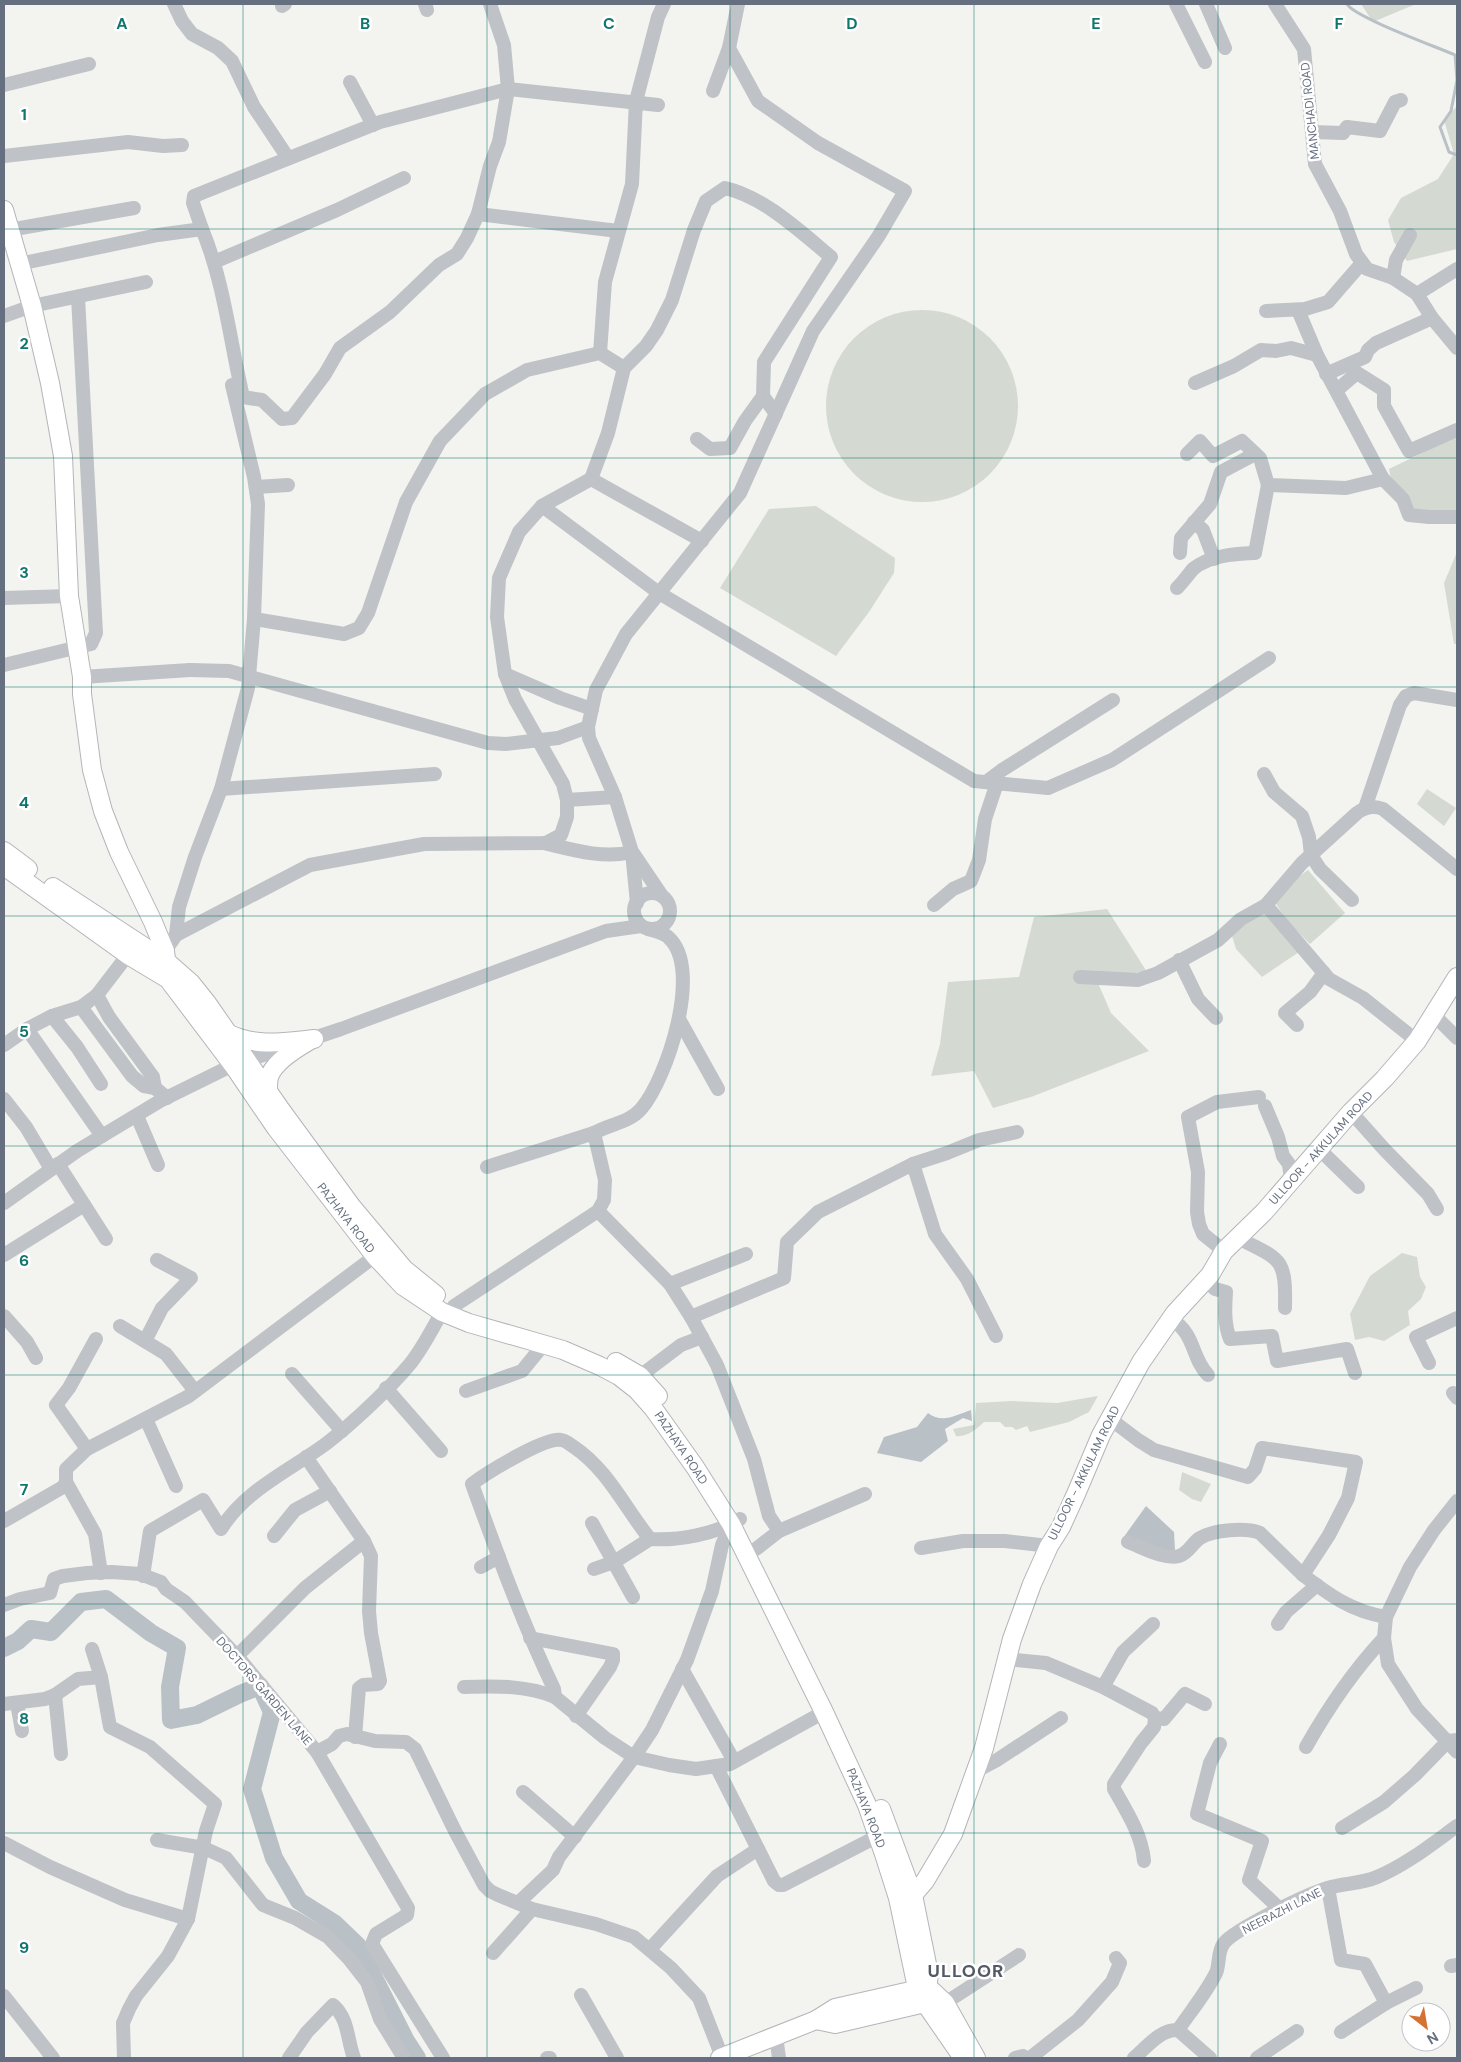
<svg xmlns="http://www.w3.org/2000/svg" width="1461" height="2062" font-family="'DM Sans',sans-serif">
  <rect width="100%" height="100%" fill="#f3f4f0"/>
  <g fill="#d4dad2">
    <polygon points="1361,4 1416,4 1373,22"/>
    <polygon points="1457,106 1457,249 1407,261 1394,242 1388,220 1401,198 1438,179 1454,154 1444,120"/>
    <circle cx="922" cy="406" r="96"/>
    <polygon points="1457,438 1457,510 1415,511 1408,494 1391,480 1389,469 1432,448"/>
    <polygon points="816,506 895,558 894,573 869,612 836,656 720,588 769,509"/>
    <polygon points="1457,552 1457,644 1454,644 1444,583"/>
    <polygon points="1427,789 1456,808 1444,826 1417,804"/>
    <polygon points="1308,870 1345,913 1310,944 1287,921 1275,902 1294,880"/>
    <polygon points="1264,908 1299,952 1262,977 1236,949 1232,936"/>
    <polygon points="1107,909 1147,972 1095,976 1111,1013 1149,1051 1031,1097 993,1108 974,1071 931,1076 940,1044 948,982 1019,977 1034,917"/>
    <polygon points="1402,1253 1417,1257 1420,1277 1426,1287 1421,1299 1408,1311 1410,1325 1384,1341 1369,1337 1355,1340 1350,1314 1370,1276"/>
    <path d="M1098,1396L1089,1412L1069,1422L1030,1432L1027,1426L1016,1430L1012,1427H1005L1000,1422H984C978,1428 966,1438 956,1436L953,1429L974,1425L976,1403L1011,1401L1057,1403Z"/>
    <polygon points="1182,1472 1211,1484 1201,1502 1192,1499 1179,1490"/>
  </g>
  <g fill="#b9c1c7">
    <path d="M971,1410L972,1421L963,1418L945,1429L948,1441L921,1462L877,1453L884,1437L917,1427L928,1413C942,1424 956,1415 971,1410Z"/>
    <polygon points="1146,1506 1174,1532 1175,1550 1155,1552 1123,1538"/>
  </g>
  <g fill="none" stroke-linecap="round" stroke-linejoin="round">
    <g stroke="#b9c1c7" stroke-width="3">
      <path d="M1347,4C1354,17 1437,47 1455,55L1457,80"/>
      <polyline points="1457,80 1451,111 1440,127 1449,152 1457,155"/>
    </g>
    <polyline stroke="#b9c1c7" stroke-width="18" points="4,1648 18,1641 31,1629 51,1632 81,1602 106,1599 151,1633 177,1648 170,1687 171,1720 197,1715 240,1694 260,1686 272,1712 252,1789 274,1858 299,1901 334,1923 358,1946 406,2041 417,2058"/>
    <g stroke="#b3b5b9" stroke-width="20">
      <g id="major">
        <polyline points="4,210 32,306 50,383 63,456 69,596 82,677 82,694 92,770 103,811 119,852 153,922 165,951 167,968"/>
        <polyline points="4,851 28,869"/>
        <polyline points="4,866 128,955 168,979 233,1065 276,1128 375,1256 403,1286 442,1312 469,1323 563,1350 600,1366 619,1376 637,1390 653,1408 695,1467 731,1524 824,1712 867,1805 884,1854 898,1898 917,1988 925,2003 963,2058"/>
        <polyline points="53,887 166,961 191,983 207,1003 281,1110 352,1207 404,1269 436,1295"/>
        <path d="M229,1034C257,1047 284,1042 314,1039"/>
        <path d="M268,1090C268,1086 268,1081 269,1077C274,1062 295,1049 309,1041"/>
        <polyline points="616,1362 640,1376 658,1396"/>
        <polyline points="881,1809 913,1895 929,1974 925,2003"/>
        <polyline points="905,1897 913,1895 925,1881 953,1834 984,1748 1012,1639 1032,1584 1049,1546 1061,1527 1076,1494 1101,1435 1141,1362 1175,1313 1210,1275 1224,1251 1264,1212 1351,1112 1385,1078 1417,1041 1457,977"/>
        <polyline points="816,2020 835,2024 925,2003"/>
        <polyline points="720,2058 816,2020 835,2008 928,1987 945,2003 976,2058"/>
      </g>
    </g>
    <g stroke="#bfc2c6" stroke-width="14">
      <polyline points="174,4 182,21 192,34 218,48 232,61 254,107 288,158"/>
      <polyline points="425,4 427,10"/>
      <polyline points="1176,4 1205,62"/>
      <polyline points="1206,4 1225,48"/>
      <polyline points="1275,4 1304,49 1315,164 1340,211 1356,254 1367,269 1393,278 1417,294 1432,318 1457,348"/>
      <polyline points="282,6 285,4"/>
      <polyline points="350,82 373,125"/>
      <polyline points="4,85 89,64"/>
      <polyline points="713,91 729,48"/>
      <polyline points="1312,132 1343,133 1347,127 1380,131 1395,102 1401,100"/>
      <polyline points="4,156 128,142 163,146 182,145"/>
      <polyline points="478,214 618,231"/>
      <path d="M202,229C224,282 230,341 243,397L262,400L282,419L292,418L325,374L340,348L390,312L439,265L457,254L467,238L478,214L490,166L499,142L508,89L504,45L490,4"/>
      <polyline points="9,230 134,208"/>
      <polyline points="214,262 337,210 404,178"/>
      <polyline points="19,264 158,235 202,229 193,203 194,196 380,122 508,89 658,105"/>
      <polyline points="1393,278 1396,260 1410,235"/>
      <polyline points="1417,294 1457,269"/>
      <polyline points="1298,310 1317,355"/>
      <polyline points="1266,311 1305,309 1328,302 1361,264"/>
      <polyline points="4,316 32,306 146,282"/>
      <polyline points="600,353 605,282 632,184 636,101 658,17 664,4"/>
      <polyline points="1326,374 1365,357 1368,350 1376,343 1432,318"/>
      <polyline points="1195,383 1234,366 1261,350 1276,351 1291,348 1317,355 1383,479 1403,499 1409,515 1429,517 1457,517"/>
      <polyline points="1337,390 1357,373 1384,390 1384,406 1409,451 1457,430"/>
      <polyline points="697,439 710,449 730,448 745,421 763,396"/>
      <polyline points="1187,454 1200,441 1213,456 1242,441 1260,458 1268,485 1346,488 1383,479"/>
      <polyline points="591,479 702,541"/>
      <polyline points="256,487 288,485"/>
      <polyline points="542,506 659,593 974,781 1048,788 1112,760 1269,658"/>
      <polyline points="1194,522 1203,530 1214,559"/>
      <polyline points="1180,553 1181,538 1210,504 1221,472 1255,454"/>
      <path d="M1177,588C1183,582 1188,575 1193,569C1210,555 1235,554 1255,553L1268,485"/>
      <polyline points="4,598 69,596"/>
      <polyline points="254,619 344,634 359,628 368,613 406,502 440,441 485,394 527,370 600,353 624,368"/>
      <polyline points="4,665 91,644 96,633 78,297"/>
      <polyline points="505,674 560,698 592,709"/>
      <polyline points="82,677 190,670"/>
      <polyline points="558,738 588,727"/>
      <polyline points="1264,774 1274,792 1302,816 1309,837 1311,855 1320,869 1352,900"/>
      <polyline points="986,782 1002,770 1113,700"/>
      <polyline points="221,789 435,774"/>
      <polyline points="567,800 615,797"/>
      <polyline points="1365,808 1400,705 1406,696 1414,693 1457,700"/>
      <path d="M544,843C573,850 603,859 632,852"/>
      <polyline points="633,853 662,896"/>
      <circle cx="652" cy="911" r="18"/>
      <polyline points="637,903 632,852 615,797 589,738 588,727 596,690 626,634 740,493 813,331 878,237 905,191 818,143 758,101 729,48 738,4"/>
      <polyline points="934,905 953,889 971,881 979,860 985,819 997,783"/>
      <polyline points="1266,905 1329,979 1363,998 1417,1041"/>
      <polyline points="176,935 179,907 195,857 221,789 248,688 254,619 258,504 254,477 232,385"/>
      <path d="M165,951L176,935L310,865L424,844L546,843L561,835L567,817V800L563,784L515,699L505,674L497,617L499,578L519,532L542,506L591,479L608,433L624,368L646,346L657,330L672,300L694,230L706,201L725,188C764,197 801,232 831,257L764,362L763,396L776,414"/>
      <polyline points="1179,960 1198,999 1216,1018"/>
      <path d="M1080,977L1138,980L1158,973L1218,940L1241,919L1266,905L1302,863L1357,813C1365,807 1373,805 1383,809L1457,869"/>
      <polyline points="97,995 109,1017 153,1077 155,1088"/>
      <polyline points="81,1007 132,1076 144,1086 155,1088 167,1098"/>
      <polyline points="1434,1015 1457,1038"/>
      <polyline points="52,1016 77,1047 101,1084"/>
      <polyline points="679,1019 718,1089"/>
      <polyline points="1297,1025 1285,1013 1310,992 1324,973"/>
      <polyline points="4,1045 27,1029"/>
      <polyline points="4,1099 26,1127 51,1169"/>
      <polyline points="1265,1106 1278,1137 1283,1156 1289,1164 1291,1181"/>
      <polyline points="1351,1112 1384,1149 1428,1194 1437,1209"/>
      <polyline points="137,1116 158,1165"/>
      <polyline points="102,1136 27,1029 52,1016 81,1007 97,995 133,948"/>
      <polyline points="1319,1149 1358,1187"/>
      <polyline points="58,1164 106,1239"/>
      <polyline points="913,1164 947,1153 979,1140 1017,1132"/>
      <polyline points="487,1167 594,1133"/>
      <polyline points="4,1203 77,1151 160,1101 233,1065 341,1029 606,931 641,926"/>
      <polyline points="598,1211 670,1284 691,1317"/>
      <path d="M1238,1238C1281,1260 1286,1257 1285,1308"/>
      <polyline points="1224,1251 1203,1234 1199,1224 1197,1212 1198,1172 1188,1117 1217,1102 1259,1097"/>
      <polyline points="4,1255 84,1205"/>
      <path d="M1206,1280L1215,1289L1226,1292C1225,1308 1224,1324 1230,1339L1272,1336L1277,1361L1347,1349L1355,1373"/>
      <polyline points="670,1284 746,1254"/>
      <path d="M450,1315L454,1306L598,1211L604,1200L605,1180L594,1133C609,1124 629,1123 641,1109C667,1079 703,969 669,938C665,933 654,931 648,929"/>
      <polyline points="4,1316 27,1342 36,1358"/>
      <path d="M1171,1319C1196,1334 1191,1358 1208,1375"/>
      <polyline points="120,1326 166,1354 195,1391"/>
      <polyline points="145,1341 162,1308 191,1278 157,1260"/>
      <polyline points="1429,1363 1416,1337 1457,1318"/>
      <polyline points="292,1374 342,1431"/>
      <polyline points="640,1376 681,1345 702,1337"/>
      <polyline points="386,1388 441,1451"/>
      <polyline points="466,1391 522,1371 544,1344"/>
      <polyline points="1453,1393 1457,1398"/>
      <path d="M1109,1418L1138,1440L1154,1450L1248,1477L1255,1469L1262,1448L1356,1462L1348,1498L1329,1535L1303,1575C1331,1596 1351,1611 1386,1617"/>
      <polyline points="146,1419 176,1486"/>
      <polyline points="87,1449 56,1405 69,1388 96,1339"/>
      <polyline points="306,1457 364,1541 371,1556 369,1611 371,1633 380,1681 378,1684 363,1685 359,1688 355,1737"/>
      <polyline points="66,1482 95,1534 101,1573"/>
      <polyline points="1457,1501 1434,1530 1410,1567 1386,1617 1384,1638 1388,1664 1417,1709 1457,1752"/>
      <path d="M740,1519C716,1534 678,1541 650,1539C625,1508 608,1470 574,1447C571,1445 565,1440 561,1440C545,1437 486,1473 472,1484C497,1553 522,1622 554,1689L555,1697L605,1738L634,1757L669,1765L696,1769L730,1764L824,1712"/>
      <polyline points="4,1521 63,1487 66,1482 66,1469 87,1449 189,1396 375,1256"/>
      <polyline points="592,1523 633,1597"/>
      <polyline points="779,1531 865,1494"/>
      <polyline points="274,1536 295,1510 330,1491"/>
      <path d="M1128,1542C1142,1547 1164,1560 1179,1556C1189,1553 1192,1543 1200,1538C1213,1530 1246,1527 1260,1533L1303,1575"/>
      <polyline points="921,1548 963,1541 1005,1541 1049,1546"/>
      <polyline points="756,1549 779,1531 769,1516 754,1459 717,1365 691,1317 784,1278 787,1242 818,1212 913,1164 935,1234 967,1279 996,1336"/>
      <polyline points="481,1567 499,1557"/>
      <polyline points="594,1569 614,1562 650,1539"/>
      <path d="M143,1576L150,1531L203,1500L221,1529C246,1489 291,1470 327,1443C354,1422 389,1389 410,1364C423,1348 432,1329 442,1312"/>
      <polyline points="4,1605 20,1599 50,1593 54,1579 63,1576 87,1573 112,1572 140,1574 161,1582 166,1589 185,1602 237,1656 317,1752 332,1744 339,1736 347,1734 375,1741 406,1742 415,1749 455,1831 484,1885 490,1891 498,1895 532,1909 596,1924 634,1937 671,1968 699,1998 722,2057"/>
      <polyline points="1278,1624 1286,1612 1317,1585"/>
      <polyline points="530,1638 613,1654 613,1660 610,1667 576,1716"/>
      <polyline points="237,1656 305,1588 364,1541"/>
      <path d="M1007,1659L1046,1663L1103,1687L1152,1713L1155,1718L1154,1727L1141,1743L1114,1784V1789C1127,1812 1142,1835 1144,1861"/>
      <polyline points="682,1669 734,1761"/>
      <polyline points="101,1677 110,1727 150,1747 215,1804 206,1831 188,1919"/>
      <path d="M464,1687C495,1686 526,1685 555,1697"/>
      <polyline points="1103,1687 1123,1652 1153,1624"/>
      <polyline points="55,1695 61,1754"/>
      <polyline points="17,1703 22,1731"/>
      <polyline points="4,1704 45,1699 55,1695 78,1679 101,1677 92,1649"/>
      <polyline points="1155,1718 1164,1719 1185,1694 1205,1704"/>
      <polyline points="1220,1744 1210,1763 1197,1814 1262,1841 1249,1880 1280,1909"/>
      <path d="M1306,1747C1328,1708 1353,1671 1384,1638"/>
      <polyline points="317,1752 408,1908 407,1915 376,1934 372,1944 443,2058"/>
      <polyline points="716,1766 758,1849"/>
      <polyline points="974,1772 997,1760 1061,1718"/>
      <polyline points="523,1792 575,1837"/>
      <polyline points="1342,1828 1384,1802 1415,1775 1448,1741 1457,1740"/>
      <polyline points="157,1840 204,1848 226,1858 263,1905 295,1918 328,1937 349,1959 367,1982 380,2019 404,2058"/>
      <polyline points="4,1843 50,1867 125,1900 188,1919 168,1956 136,1996 129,2009 123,2023 124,2058"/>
      <polyline points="1328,1888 1341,1960 1365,1964 1386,2003"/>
      <polyline points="518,1903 553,1870 559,1857 634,1757 652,1730 687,1660 712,1591 722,1545 731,1524"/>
      <polyline points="650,1949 717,1876 758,1849 774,1881 779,1885 783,1885 878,1836"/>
      <polyline points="493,1953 532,1909"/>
      <polyline points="1451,1966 1457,1965"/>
      <polyline points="581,1995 617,2058"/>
      <polyline points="4,1996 53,2058"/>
      <polyline points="945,2003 1019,1955"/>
      <path d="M1178,2030C1191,2011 1206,1993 1216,1973C1220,1964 1217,1952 1224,1943C1235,1929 1309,1893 1328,1888C1344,1883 1361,1884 1377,1877C1406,1865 1432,1844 1457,1826"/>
      <polyline points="1341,2032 1386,2003 1416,1988"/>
      <polyline points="776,2036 779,2058"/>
      <path d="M289,2058L307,2032L333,2005C349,2019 347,2040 354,2058"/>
      <polyline points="547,2058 550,2058"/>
      <polyline points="1015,2058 1023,2056 1026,2058"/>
      <polyline points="1030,2058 1078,2020 1112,1982 1120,1963 1116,1958"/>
      <path d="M1134,2058C1146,2048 1160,2029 1178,2030L1210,2058"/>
      <polyline points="1257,2058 1297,2031"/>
    </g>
    <use href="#major" stroke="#fff" stroke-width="18"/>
    <polyline stroke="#bfc2c6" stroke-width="14" points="190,670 229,671 488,743 506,744 558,738"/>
  </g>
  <path fill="none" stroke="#0f766e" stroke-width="1" stroke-opacity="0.55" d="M243,4V2058M487,4V2058M730,4V2058M974,4V2058M1218,4V2058M4,229H1457M4,458H1457M4,687H1457M4,916H1457M4,1146H1457M4,1375H1457M4,1604H1457M4,1833H1457"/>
  <g text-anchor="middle" stroke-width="5" stroke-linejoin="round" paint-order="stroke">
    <g font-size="12" fill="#656f7f" stroke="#fff">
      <text transform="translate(1310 111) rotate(-96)" y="4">MANCHADI ROAD</text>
      <text transform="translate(1321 1148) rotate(-48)" y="4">ULLOOR - AKKULAM ROAD</text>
      <text transform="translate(346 1218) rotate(52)" y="4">PAZHAYA ROAD</text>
      <text transform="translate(681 1448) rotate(56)" y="4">PAZHAYA ROAD</text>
      <text transform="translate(1084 1473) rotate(-64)" y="4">ULLOOR - AKKULAM ROAD</text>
      <text transform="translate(264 1691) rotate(49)" y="4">DOCTORS GARDEN LANE</text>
      <text transform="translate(866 1808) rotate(68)" y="4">PAZHAYA ROAD</text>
      <text transform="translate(1282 1911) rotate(-27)" y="4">NEERAZHI LANE</text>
    </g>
    <g font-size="18" font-weight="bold" letter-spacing="1" fill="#535a65" stroke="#fff">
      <text x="966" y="1977">ULLOOR</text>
    </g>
  </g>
  <g font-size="16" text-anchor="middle" font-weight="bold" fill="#0f766e" stroke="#fff" stroke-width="5" stroke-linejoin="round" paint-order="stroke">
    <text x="122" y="29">A</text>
    <text x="365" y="29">B</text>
    <text x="609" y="29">C</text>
    <text x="852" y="29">D</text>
    <text x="1096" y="29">E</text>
    <text x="1339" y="29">F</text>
    <text x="24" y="120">1</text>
    <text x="24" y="349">2</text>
    <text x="24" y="578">3</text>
    <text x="24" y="808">4</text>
    <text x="24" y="1037">5</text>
    <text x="24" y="1266">6</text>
    <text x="24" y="1495">7</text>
    <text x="24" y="1724">8</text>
    <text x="24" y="1953">9</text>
  </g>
  <rect width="1461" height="2062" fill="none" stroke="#656f7f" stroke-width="10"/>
  <g transform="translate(1426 2027) rotate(149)"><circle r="24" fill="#ffffff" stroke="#c1c5cc"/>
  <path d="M0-4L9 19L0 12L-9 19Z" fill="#d37231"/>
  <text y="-8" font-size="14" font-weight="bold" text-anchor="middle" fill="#656f7f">N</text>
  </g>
</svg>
